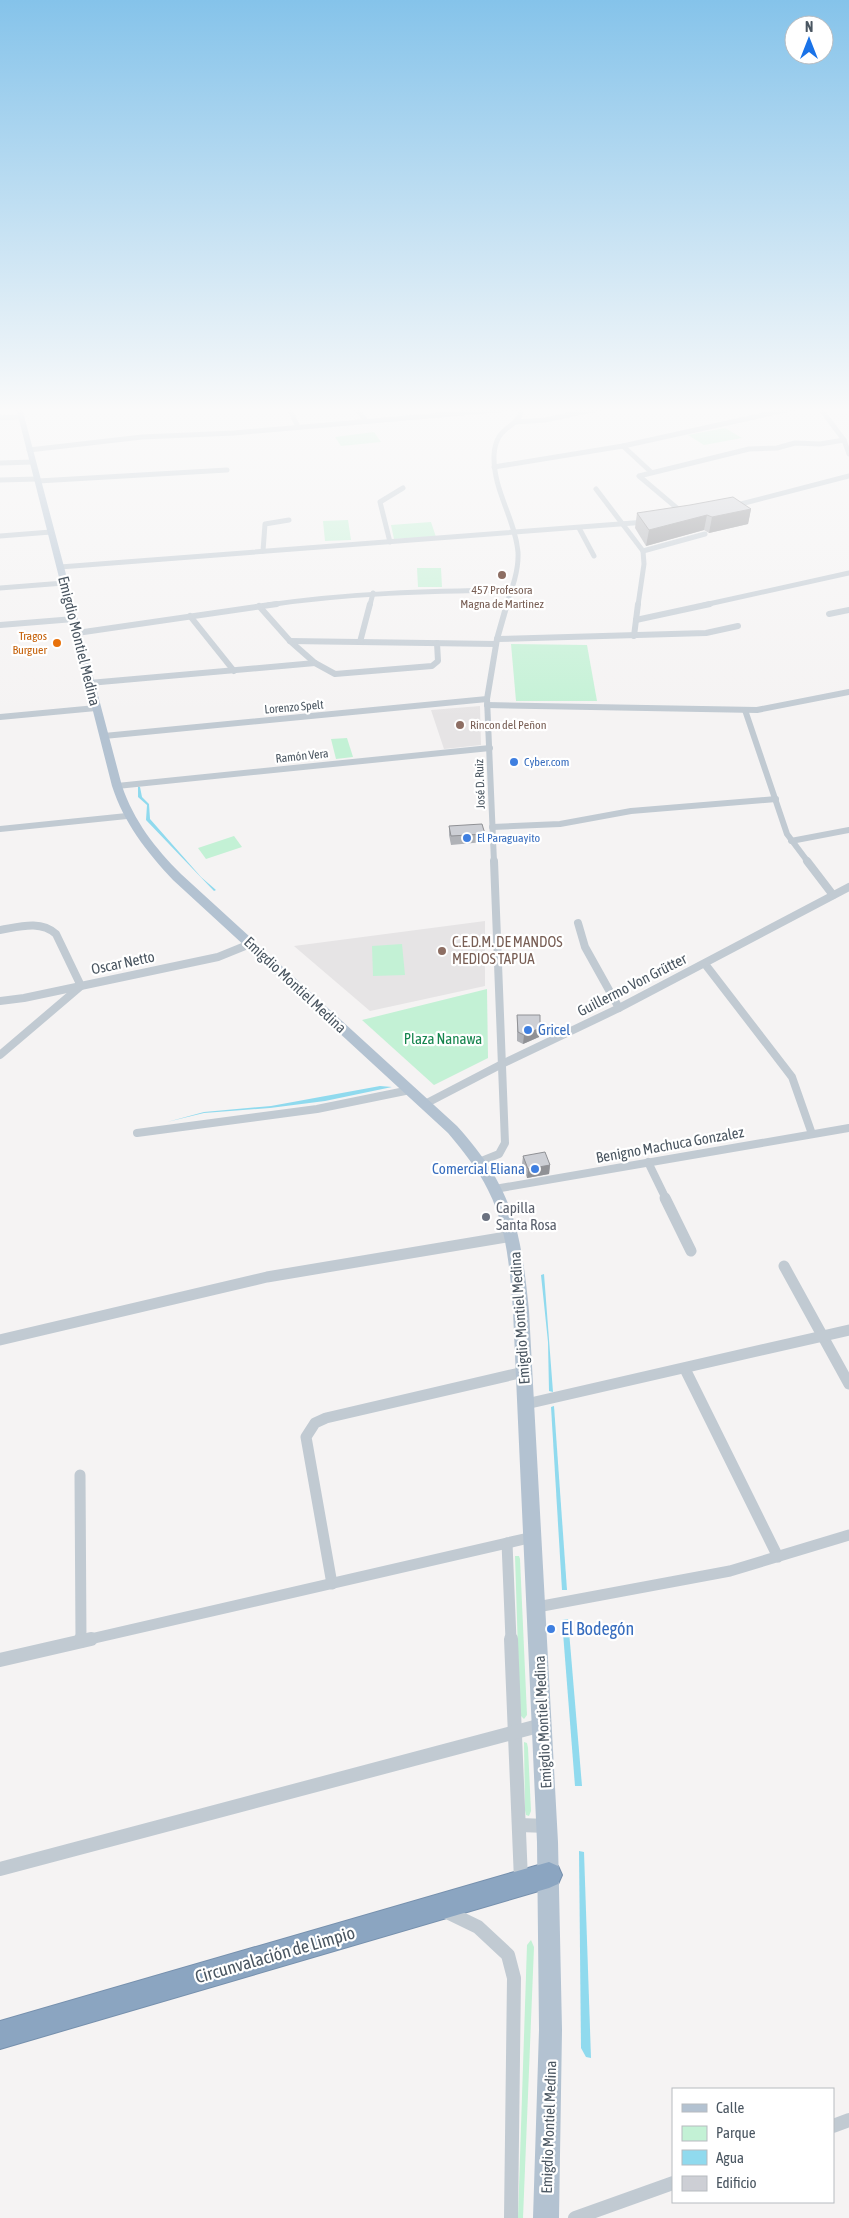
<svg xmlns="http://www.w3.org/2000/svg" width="849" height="2218" font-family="'Asap Condensed',sans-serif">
  <rect width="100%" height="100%" fill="#f5f3f3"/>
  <g fill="#e6e4e5">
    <polygon points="480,706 481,745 444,749 431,710"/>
    <polygon points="485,921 485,986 370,1011 294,946"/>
  </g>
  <g fill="#c3f1d5">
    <polygon points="725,428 742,438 704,445 688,435"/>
    <polygon points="374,432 381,442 341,446 335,437"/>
    <polygon points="348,520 351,540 325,541 323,521"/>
    <polygon points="431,522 436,537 394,539 391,525"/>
    <polygon points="417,568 441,568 442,587 418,587"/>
    <polygon points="511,644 587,645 597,701 516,701"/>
    <polygon points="347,738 353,757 336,759 331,739"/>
    <polygon points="234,836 242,847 206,859 198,848"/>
    <polygon points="402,944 405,975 373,976 372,946"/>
    <polygon points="487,989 488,1058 434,1085 362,1020"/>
    <polygon points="515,1556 519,1556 520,1559 527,1715 524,1719 520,1715"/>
    <polygon points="524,1742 527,1743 528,1748 531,1811 529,1816 526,1815 525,1810"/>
    <polygon points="531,1940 534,1947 523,2218 518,2218 527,1945"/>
  </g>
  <g fill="#90daee">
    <polygon points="138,786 140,787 142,797 149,804 150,819 201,877 216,890 214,891 146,820 147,805 138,797"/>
    <polygon points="380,1086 392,1087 325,1101 270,1108 204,1113 167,1122 204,1112 271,1106"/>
    <polygon points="544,1274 553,1392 549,1391 548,1342 541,1275"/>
    <polygon points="554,1406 567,1590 562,1590 551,1407"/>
    <polygon points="568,1619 582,1786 575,1786 562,1620"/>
    <polygon points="579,1851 584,1852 591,2058 586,2057 581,2048"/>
  </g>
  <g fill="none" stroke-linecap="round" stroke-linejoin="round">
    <g stroke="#7690ad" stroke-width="2">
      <polygon id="highway" points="549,1862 558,1866 562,1875 558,1884 549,1888 0,2049 0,2021"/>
    </g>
    <g stroke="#c1cad2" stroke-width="5">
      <polyline points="289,408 298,427"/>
      <polyline points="356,408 366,421"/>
      <polyline points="820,408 844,440 849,454"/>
      <polyline points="0,418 21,417"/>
      <polyline points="515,422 545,420 602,408"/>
      <polyline points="623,446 651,472"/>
      <path d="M29,450L142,437L234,433L522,408C519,430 496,423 494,455C493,491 515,518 518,552C519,570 512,589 506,605"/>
      <polyline points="0,463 33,462"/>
      <polyline points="494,467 623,446 795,408"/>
      <polyline points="0,480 37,479"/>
      <polyline points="38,481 227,470"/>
      <polyline points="596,489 643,551 644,564 638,605"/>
      <polyline points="733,506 849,476"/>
      <polyline points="684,514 639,476 749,449 777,448 795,443 820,444 844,440"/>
      <polyline points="579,528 594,556"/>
      <polyline points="0,536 51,532"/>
      <polyline points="390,542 380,502 403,488"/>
      <polyline points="263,551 265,524 289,520"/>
      <polyline points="643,551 705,534"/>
      <polyline points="60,567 646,522"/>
      <polyline points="0,588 64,583"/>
      <path d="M268,605C349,593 429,591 510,590"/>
      <polyline points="370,605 373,593"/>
      <polyline points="704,605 849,573"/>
    </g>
    <g stroke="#c1cad2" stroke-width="6">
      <polyline points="259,606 290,641 315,663 335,674 432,666 438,661 437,643"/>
      <polyline points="829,614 849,610"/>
      <polyline points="190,616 234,671"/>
      <polyline points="636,620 710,604"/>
      <polyline points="0,625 74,619"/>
      <polyline points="77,633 277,604"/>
      <polyline points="634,636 638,604"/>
      <polyline points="497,639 706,633 738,626"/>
      <polyline points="290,641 496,644"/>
      <polyline points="360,642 370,604"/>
      <polyline points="89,683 315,663"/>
      <polyline points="487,705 757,710 849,692"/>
      <polyline points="745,710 787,834 808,862"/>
      <polyline points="0,717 96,708"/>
      <polyline points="104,736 487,699"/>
      <polyline points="117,786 490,748"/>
      <polyline points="492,827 560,824 631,811 776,799"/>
      <polyline points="0,829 127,816"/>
      <polyline points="791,841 849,830"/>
      <polyline points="494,862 487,699 497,639 507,604"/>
    </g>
    <g stroke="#c1cad2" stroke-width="8">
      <polyline points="807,861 833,895"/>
      <polyline points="578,923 585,947 619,1008"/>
      <path d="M0,930C19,927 40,920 56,934L81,986L0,1055"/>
      <polyline points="705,964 792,1077 812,1134"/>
      <polyline points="0,1001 24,998 218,957 250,944"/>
      <polyline points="425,1104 502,1064 619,1008 849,887"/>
      <polyline points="137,1133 317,1109 410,1090"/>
      <polyline points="479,1162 499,1154 505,1143 494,861"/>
      <polyline points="648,1162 666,1199"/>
      <polyline points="495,1189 849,1128"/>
    </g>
    <g stroke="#c1cad2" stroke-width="11">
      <polyline points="665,1198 691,1251"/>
      <polyline points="784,1266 849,1384"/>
      <polyline points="0,1340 267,1277 512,1236"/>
      <polyline points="685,1369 778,1557"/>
      <polyline points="526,1404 849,1330"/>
      <polyline points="80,1475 81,1640"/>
      <polyline points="507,1543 511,1640"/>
      <polyline points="332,1584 306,1437 315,1423 326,1418 524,1372"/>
      <polyline points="537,1607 730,1571 849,1535"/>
      <polyline points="86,1640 533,1537"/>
    </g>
    <g stroke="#c1cad2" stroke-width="14">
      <polyline points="81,1639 81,1641"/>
      <polyline points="511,1639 521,1880"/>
      <polyline points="0,1660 91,1639"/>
      <polyline points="519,1825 548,1826"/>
      <polyline points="0,1869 542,1725"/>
      <polyline points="445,1911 478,1927 508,1955 514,1978 511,2218"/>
      <polyline points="833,2126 849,2120"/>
      <polyline points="575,2218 673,2183"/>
    </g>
    <path fill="#b3c2d1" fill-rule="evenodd" d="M16,408H22L122,786C134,821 155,848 181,874L457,1126C513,1188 521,1230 529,1311L558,1842L562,2030L559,2218H533L539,2030L537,1842L513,1311C510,1271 507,1227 488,1190C478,1169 463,1151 448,1133L173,880C146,851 124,823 112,786Z"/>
    <use href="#highway" fill="#8ba5c1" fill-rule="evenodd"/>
  </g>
  <g fill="#b0b2b7">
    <polygon points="751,509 748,524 709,533 704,530 646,546 635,528 637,513"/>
    <polygon points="449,826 485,834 484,842 451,845 449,835"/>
    <polygon points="517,1015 540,1028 539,1037 523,1044 517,1041"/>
    <polygon points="523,1156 550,1165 549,1174 527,1178 522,1164"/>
  </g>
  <g fill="#909195">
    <polygon points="751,509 748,524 709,533 712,517"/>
    <polygon points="707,515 704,530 646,546 649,530"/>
    <polygon points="540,1028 539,1037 523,1044 524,1035"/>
    <polygon points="550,1165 549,1174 527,1178 528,1169"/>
  </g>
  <g fill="#cdcfd5" stroke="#909195">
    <polygon points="733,497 751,509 712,517 707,515 649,530 637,513 690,505"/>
    <polygon points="482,824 485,834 451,836 449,826"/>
    <polygon points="517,1015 540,1015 540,1028 524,1035 518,1032"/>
    <polygon points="545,1152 550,1165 528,1169 523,1156"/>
  </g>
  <linearGradient id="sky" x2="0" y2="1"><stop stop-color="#85c3ea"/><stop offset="0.57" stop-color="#fafafa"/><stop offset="1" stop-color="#fafafa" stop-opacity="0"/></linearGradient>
  <rect width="849" height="719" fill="url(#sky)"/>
  <g fill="#8d6e63" stroke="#fff" stroke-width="2">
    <circle cx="502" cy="575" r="5"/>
    <circle cx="460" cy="725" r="5"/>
    <circle cx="442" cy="951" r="5"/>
  </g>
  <circle fill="#e8710a" stroke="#fff" stroke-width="2" cx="57" cy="643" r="5"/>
  <g fill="#3f7fe0" stroke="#fff" stroke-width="2">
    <circle cx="514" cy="762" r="5"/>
    <circle cx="467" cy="838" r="5"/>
    <circle cx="528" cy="1030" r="5"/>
    <circle cx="535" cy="1169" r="5"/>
    <circle cx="551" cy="1629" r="5"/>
  </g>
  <circle fill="#6b7280" stroke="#fff" stroke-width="2" cx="486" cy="1217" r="5"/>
  <g text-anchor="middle" stroke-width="4.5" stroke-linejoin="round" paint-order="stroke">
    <g font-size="12" fill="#785e54" stroke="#fff">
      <text x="502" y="594">457 Profesora<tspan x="502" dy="14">Magna de Martinez</tspan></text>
      <text x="470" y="729" text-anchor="start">Rincon del Peñon</text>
    </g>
    <g font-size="12" fill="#c56008" stroke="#fff" text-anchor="end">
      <text x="47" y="640">Tragos<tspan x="47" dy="14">Burguer</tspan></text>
    </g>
    <g font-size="12" fill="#4a5661" stroke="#fff">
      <text transform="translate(294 707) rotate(-5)" y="4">Lorenzo Spelt</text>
      <text transform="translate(302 756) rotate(-6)" y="4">Ramón Vera</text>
      <text transform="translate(480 784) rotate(-92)" y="4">José D. Ruiz</text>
    </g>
    <g font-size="12" fill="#366cbe" stroke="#fff" text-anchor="start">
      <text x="524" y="766">Cyber.com</text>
      <text x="477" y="842">El Paraguayito</text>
    </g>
    <g font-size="15" fill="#4a5661" stroke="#fff">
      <text transform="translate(79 641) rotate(76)" y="5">Emigdio Montiel Medina</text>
      <text transform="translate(123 963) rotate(-12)" y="5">Oscar Netto</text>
      <text transform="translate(295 985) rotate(43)" y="5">Emigdio Montiel Medina</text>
      <text transform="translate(632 985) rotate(-27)" y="5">Guillermo Von Grütter</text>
      <text transform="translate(670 1145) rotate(-10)" y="5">Benigno Machuca Gonzalez</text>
      <text transform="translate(520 1318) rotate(-94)" y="5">Emigdio Montiel Medina</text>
      <text transform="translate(543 1722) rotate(-93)" y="5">Emigdio Montiel Medina</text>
      <text transform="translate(549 2127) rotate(-88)" y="5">Emigdio Montiel Medina</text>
    </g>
    <g font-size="15" fill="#785e54" stroke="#fff" text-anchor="start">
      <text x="452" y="947">C.E.D.M. DE MANDOS<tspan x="452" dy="17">MEDIOS TAPUA</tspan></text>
    </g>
    <g font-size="15" fill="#366cbe" stroke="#fff" text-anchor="start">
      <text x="538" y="1035">Gricel</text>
      <text x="525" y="1174" text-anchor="end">Comercial Eliana</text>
    </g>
    <g font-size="15" fill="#17864f" stroke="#fff">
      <text x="443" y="1044">Plaza Nanawa</text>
    </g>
    <g font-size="15" fill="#5b616d" stroke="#fff" text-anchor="start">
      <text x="496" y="1213">Capilla<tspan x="496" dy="17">Santa Rosa</tspan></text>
    </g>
    <g font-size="18" fill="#366cbe" stroke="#fff" text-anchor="start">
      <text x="561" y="1635">El Bodegón</text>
    </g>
    <g font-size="18" fill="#4a5661" stroke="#fff">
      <text transform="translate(275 1955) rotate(-16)" y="6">Circunvalación de Limpio</text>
    </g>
  </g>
  <rect x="672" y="2088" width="162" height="115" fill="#ffffff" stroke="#b7bbc0"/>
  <rect x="682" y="2104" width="25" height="8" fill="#b3c2d1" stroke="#b7bbc0"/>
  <text x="716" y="2113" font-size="15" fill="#4a5661">Calle</text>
  <rect x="682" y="2126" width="25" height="15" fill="#c3f1d5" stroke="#b7bbc0"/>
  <text x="716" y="2138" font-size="15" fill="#4a5661">Parque</text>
  <rect x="682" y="2150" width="25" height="15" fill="#90daee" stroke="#b7bbc0"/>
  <text x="716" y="2163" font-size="15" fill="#4a5661">Agua</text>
  <rect x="682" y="2176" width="25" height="15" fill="#cdcfd5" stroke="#b7bbc0"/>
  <text x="716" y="2188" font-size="15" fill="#4a5661">Edificio</text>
  <g transform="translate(809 40)"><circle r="24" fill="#ffffff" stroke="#b7bbc0"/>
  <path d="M0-4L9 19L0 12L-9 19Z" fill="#1a73e8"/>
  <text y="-8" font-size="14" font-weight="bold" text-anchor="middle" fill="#4a5661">N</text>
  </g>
</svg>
